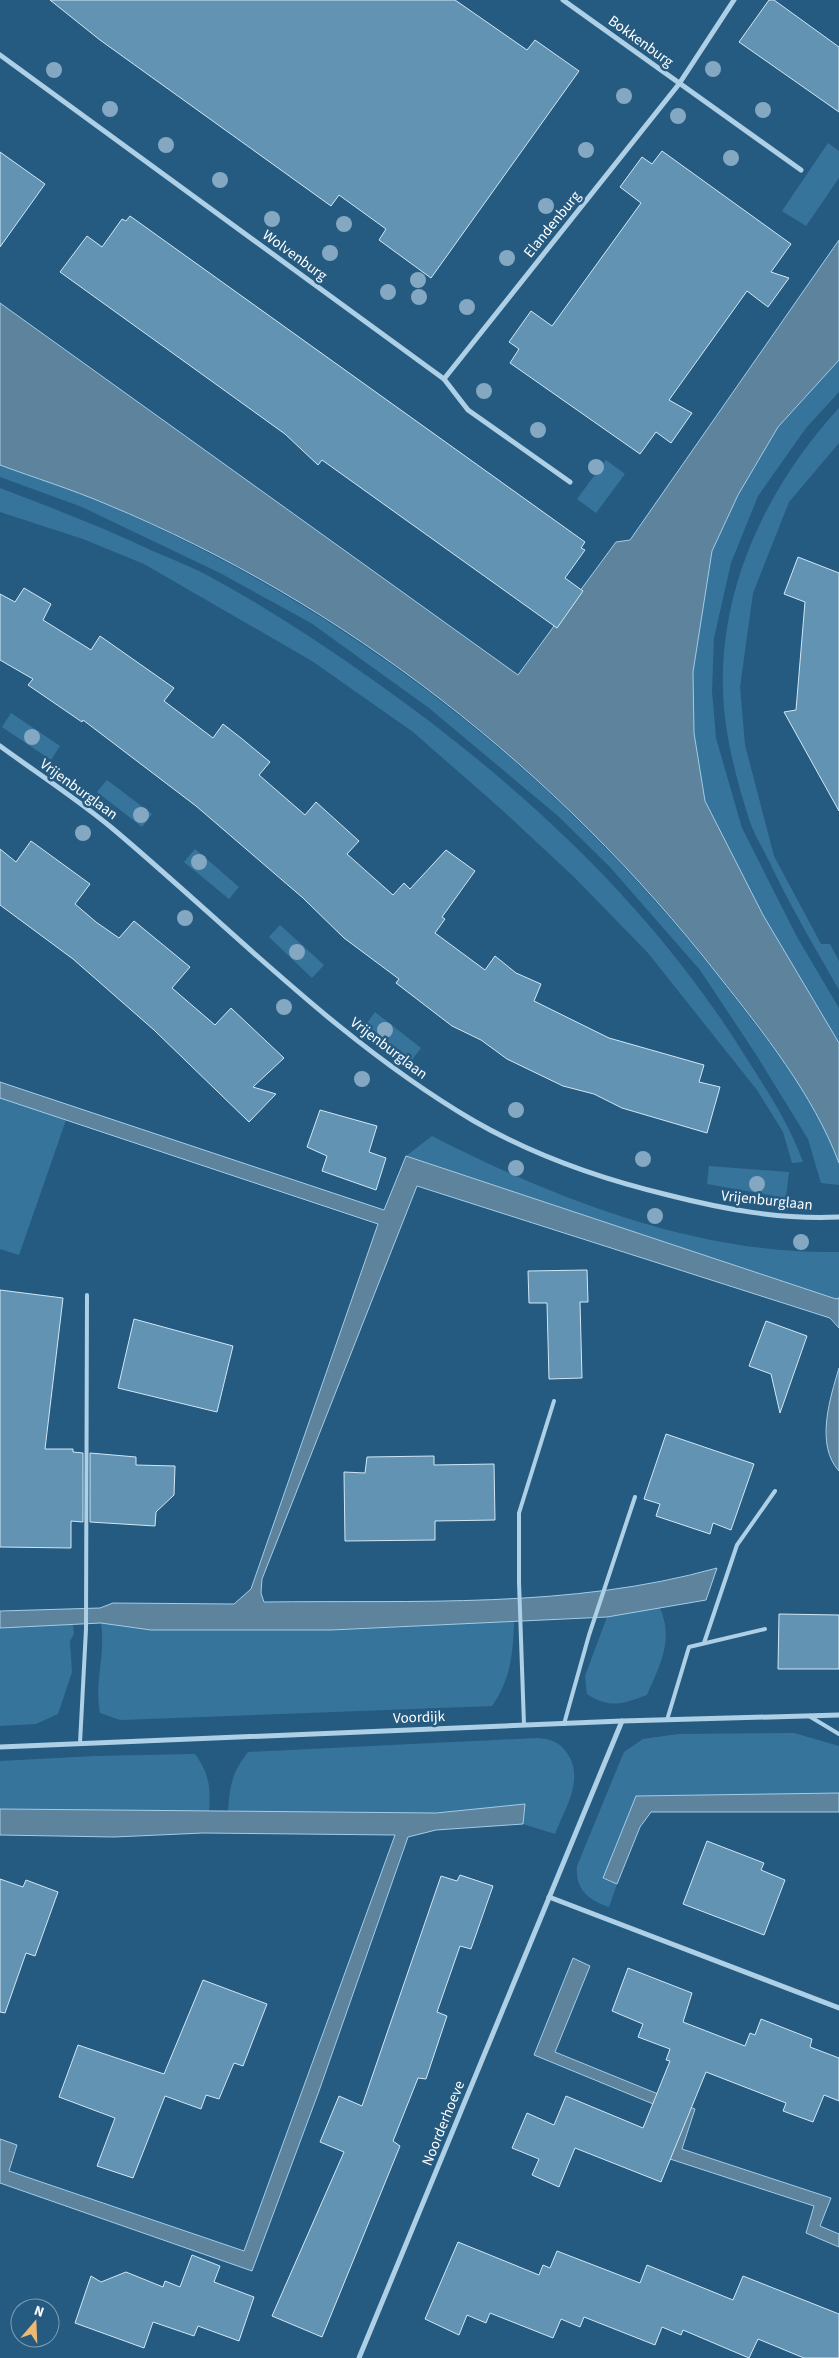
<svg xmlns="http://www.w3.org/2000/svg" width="839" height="2358" font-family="'Source Sans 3',sans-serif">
  <rect width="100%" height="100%" fill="#265b81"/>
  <g fill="#36749c">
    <polygon points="828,143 839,151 839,178 806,226 782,211"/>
    <polygon points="839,360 839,392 806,428 758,496 731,563 714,638 712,691 716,738 742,828 797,937 839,1008 839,1043 763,915 705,801 694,733 693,672 712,551 738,495 778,427"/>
    <path d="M839,408V443L789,502L753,593L740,687L745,745L774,856L821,944H830L839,961V990C814,946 788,902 767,857C761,845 753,832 749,819C736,778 724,733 723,690C720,584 769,484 839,408Z"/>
    <polygon points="606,460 625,474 596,513 577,499"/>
    <path d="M0,465C36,478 73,489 108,505C368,618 579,789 749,1016C776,1051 830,1120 839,1162C839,1169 839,1177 839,1185L821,1183L808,1139L757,1056L700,970L609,866L558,816L429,708L311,623L220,573L82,507L0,477Z"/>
    <path d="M0,488C53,508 104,528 155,552C174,560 195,568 214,579C269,609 322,644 373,680C512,778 642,896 735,1040C760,1080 787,1118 803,1162L792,1163L783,1132L757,1090L648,953L574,877L501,809L413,732L312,661L144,564L83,539L0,512Z"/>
    <polygon points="11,713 60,746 51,760 2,727"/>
    <polygon points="107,780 152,814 142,827 97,792"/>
    <polygon points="195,849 239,887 229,899 184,862"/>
    <polygon points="280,925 324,965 312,978 269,937"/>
    <polygon points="375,1012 421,1048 411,1061 365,1026"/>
    <polygon points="0,1098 66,1120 19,1255 0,1249"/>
    <path d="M432,1136C555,1199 698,1255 839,1252V1298L836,1299L406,1156Z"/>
    <polygon points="709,1166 789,1172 786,1198 707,1184"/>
    <path d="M660,1608C674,1640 660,1665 647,1695C622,1704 610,1709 587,1694L585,1676L607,1617Z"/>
    <path d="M514,1621C513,1653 511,1679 492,1706L120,1720L100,1713C94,1680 106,1656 101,1623L151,1630H331Z"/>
    <polygon points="73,1624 74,1634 70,1641 72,1672 58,1714 36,1724 0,1726 0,1628"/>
    <path d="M794,1733L839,1746V1793L636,1796L603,1879L617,1884L609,1907C589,1900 575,1890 577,1866L621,1759L624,1752L643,1739L678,1734Z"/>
    <path d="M537,1738C550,1739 559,1741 567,1753C585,1779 565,1808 555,1834L523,1824L524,1804L436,1813L228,1812C230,1786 231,1774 248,1752Z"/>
    <path d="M195,1754C209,1773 211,1788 209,1812L0,1809V1761L95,1756Z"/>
  </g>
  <g fill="#5d839d" stroke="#a2cce7">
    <path d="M839,240V360L778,427L738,495L712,551L693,672L694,733L705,801L763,915L839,1043V1163C813,1094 763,1032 718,975C558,771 345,603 106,504C71,489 35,478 0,465V303L518,675L616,542L630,540Z"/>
    <path d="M0,1082L384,1210L406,1156L836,1299L839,1298V1328L830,1318L417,1186L262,1579L261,1593L264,1602C415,1600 571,1609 717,1568L706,1600L607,1617L331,1630H151L101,1623L0,1628V1611L100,1608L113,1603L234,1604L251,1589L378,1224L0,1098Z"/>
    <path d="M839,1368V1471C815,1445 830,1398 839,1368Z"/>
    <polygon points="839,1793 839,1812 651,1812 640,1827 617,1884 603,1878 636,1796"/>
    <polygon points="525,1804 523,1824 436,1830 408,1837 319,2091 252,2271 0,2183 0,2139 17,2145 9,2171 244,2251 395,1835 203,1833 114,1837 0,1835 0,1809 436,1813"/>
    <polygon points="573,1958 590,1966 555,2052 695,2109 682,2149 831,2198 820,2226 839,2234 839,2247 806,2233 814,2206 667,2158 680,2115 534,2055"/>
  </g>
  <g fill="#6293b3" stroke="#d0e7f5">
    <polygon points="50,0 455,0 527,50 535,40 579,71 431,278 379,240 386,229 339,195 331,206 100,40"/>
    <polygon points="769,0 774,0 839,47 839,112 739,42"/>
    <polygon points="662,151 791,244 771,272 789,278 768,307 747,291 669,400 692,413 671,443 656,432 640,454 510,363 519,349 509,342 531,311 552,326 641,203 620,187 642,157 652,164"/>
    <polygon points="0,152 45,184 0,247"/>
    <polygon points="130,216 585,542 581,548 585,550 565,578 583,591 557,628 322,460 318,465 285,434 60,272 87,236 102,247 122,219 126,221"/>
    <polygon points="798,557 839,573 839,811 784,712 796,710 805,602 784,594"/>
    <polygon points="24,588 51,604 43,620 91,650 100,636 174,688 164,701 213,738 223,724 241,738 270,762 259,775 305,815 316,802 359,841 347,854 393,895 404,883 410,889 446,850 475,871 442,917 445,919 435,933 485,970 495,956 516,973 541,984 534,1001 609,1038 704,1065 699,1082 720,1087 707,1133 622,1108 594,1094 563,1086 507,1059 481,1040 452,1026 396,983 399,979 344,938 303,898 196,806 83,720 82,722 28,685 33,679 0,660 0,594 15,602"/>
    <polygon points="31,841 90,884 75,904 96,922 119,938 134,921 190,967 172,988 215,1025 231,1008 284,1058 253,1087 276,1094 249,1122 154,1030 73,959 0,905 0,849 16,862"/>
    <polygon points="320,1110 377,1126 369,1152 386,1158 376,1190 322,1171 327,1156 307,1147"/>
    <polygon points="587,1270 588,1302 580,1302 582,1378 549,1379 547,1303 529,1303 528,1271"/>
    <polygon points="0,1290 63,1298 45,1449 73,1449 73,1452 83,1453 83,1522 71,1521 71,1548 0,1547"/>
    <polygon points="134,1319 233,1346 217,1412 118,1388"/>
    <polygon points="766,1321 807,1336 780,1413 771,1374 749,1366"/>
    <polygon points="666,1434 754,1464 731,1530 713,1523 710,1534 656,1516 660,1504 644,1499"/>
    <polygon points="90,1453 136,1457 136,1465 175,1466 174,1495 156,1512 155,1526 90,1522"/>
    <polygon points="434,1456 434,1465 494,1464 495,1520 435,1521 435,1540 345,1541 344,1472 365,1473 367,1457"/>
    <polygon points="779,1614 839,1615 839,1669 778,1669"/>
    <polygon points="707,1841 764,1863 761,1870 785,1880 764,1935 683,1904"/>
    <polygon points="460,1875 493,1886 471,1949 460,1946 437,2012 447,2016 426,2079 418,2078 393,2141 400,2146 322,2337 272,2316 344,2152 320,2142 339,2096 362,2106 441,1876 457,1881"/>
    <polygon points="0,1879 23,1887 26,1880 58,1892 35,1956 26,1953 5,2013 0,2012"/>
    <polygon points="628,1968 692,1993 683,2022 745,2046 750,2033 755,2035 761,2019 812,2039 810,2047 839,2058 839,2101 824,2095 813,2122 783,2111 786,2103 706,2072 661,2182 575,2148 559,2187 532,2175 539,2159 512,2148 527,2113 554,2125 566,2096 643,2128 670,2061 666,2060 670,2049 638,2037 643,2024 612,2011"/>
    <polygon points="203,1980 267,2004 243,2066 234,2063 219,2099 206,2095 201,2109 165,2096 133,2178 97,2166 115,2118 59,2097 78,2045 164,2074"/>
    <polygon points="458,2242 539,2275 543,2265 550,2268 557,2251 640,2283 647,2265 733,2300 743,2276 839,2314 839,2358 804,2358 758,2339 749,2358 683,2330 681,2335 662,2327 655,2345 584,2317 580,2327 561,2319 553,2338 490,2313 486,2323 467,2315 459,2335 425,2319"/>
    <polygon points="192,2255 220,2266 214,2282 254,2297 239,2341 198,2326 194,2336 153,2322 144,2348 75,2323 91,2276 101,2282 126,2272 163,2287 165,2281 180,2287"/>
  </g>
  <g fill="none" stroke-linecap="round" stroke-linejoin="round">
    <g stroke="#add0e6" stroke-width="4">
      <polyline points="704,1643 737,1545 775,1491"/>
      <polyline points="809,1716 839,1734"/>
      <polyline points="667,1720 689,1647 765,1629"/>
      <polyline points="564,1724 589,1635 635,1497"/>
      <polyline points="524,1725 519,1582 519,1513 554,1401"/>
      <polyline points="80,1743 86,1629 87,1295"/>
    </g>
    <g stroke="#add0e6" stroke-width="5">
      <polyline points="563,0 801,170"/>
      <polyline points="0,55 444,379 468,410 570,482"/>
      <polyline points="444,379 679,84 734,0"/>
      <path d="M0,746C37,773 77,799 112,828C231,928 339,1042 474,1121C533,1155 601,1179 668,1195C723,1209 781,1220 839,1217"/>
      <polyline points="0,1747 622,1721 839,1715"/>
      <polyline points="549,1897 839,2008"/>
      <polyline points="359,2358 622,1721"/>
    </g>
  </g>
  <g fill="#84a8c1">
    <circle cx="713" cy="69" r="8"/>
    <circle cx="54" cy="70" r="8"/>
    <circle cx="624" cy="96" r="8"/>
    <circle cx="110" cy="109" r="8"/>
    <circle cx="763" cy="110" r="8"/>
    <circle cx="678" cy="116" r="8"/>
    <circle cx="166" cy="145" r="8"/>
    <circle cx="586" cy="150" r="8"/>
    <circle cx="731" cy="158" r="8"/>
    <circle cx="220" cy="180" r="8"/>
    <circle cx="546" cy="206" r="8"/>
    <circle cx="272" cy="219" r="8"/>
    <circle cx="344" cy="224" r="8"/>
    <circle cx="330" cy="253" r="8"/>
    <circle cx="507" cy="258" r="8"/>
    <circle cx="418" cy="280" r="8"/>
    <circle cx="388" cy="292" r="8"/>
    <circle cx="419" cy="297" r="8"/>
    <circle cx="467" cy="307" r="8"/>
    <circle cx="484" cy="391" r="8"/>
    <circle cx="538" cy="430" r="8"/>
    <circle cx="596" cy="467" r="8"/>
    <circle cx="32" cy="737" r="8"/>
    <circle cx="141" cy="815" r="8"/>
    <circle cx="83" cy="833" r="8"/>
    <circle cx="199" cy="862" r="8"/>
    <circle cx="185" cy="918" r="8"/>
    <circle cx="297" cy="952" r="8"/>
    <circle cx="284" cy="1007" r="8"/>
    <circle cx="385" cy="1030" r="8"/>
    <circle cx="362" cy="1079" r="8"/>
    <circle cx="516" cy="1110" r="8"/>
    <circle cx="643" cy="1159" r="8"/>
    <circle cx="516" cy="1168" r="8"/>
    <circle cx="757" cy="1184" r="8"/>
    <circle cx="655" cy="1216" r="8"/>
    <circle cx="801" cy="1242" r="8"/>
  </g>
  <g text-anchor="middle" stroke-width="5" stroke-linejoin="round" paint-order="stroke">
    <g font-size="15" fill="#fff" stroke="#265b81">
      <text transform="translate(641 41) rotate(36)" y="5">Bokkenburg</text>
      <text transform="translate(552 224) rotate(-51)" y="5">Elandenburg</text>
      <text transform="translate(295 255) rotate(36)" y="5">Wolvenburg</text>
      <text transform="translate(79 789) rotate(36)" y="5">Vrijenburglaan</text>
      <text transform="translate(389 1048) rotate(37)" y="5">Vrijenburglaan</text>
      <text transform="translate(767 1200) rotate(6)" y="5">Vrijenburglaan</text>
      <text transform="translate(419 1717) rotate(-2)" y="5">Voordijk</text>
      <text transform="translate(443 2123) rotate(-68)" y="5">Noorderhoeve</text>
    </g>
  </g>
  <g transform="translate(35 2323) rotate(19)"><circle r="24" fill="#265b81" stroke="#7d9db3"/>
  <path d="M0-4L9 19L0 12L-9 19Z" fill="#efb872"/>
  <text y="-8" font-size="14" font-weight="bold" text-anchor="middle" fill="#ffffff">N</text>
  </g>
</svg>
